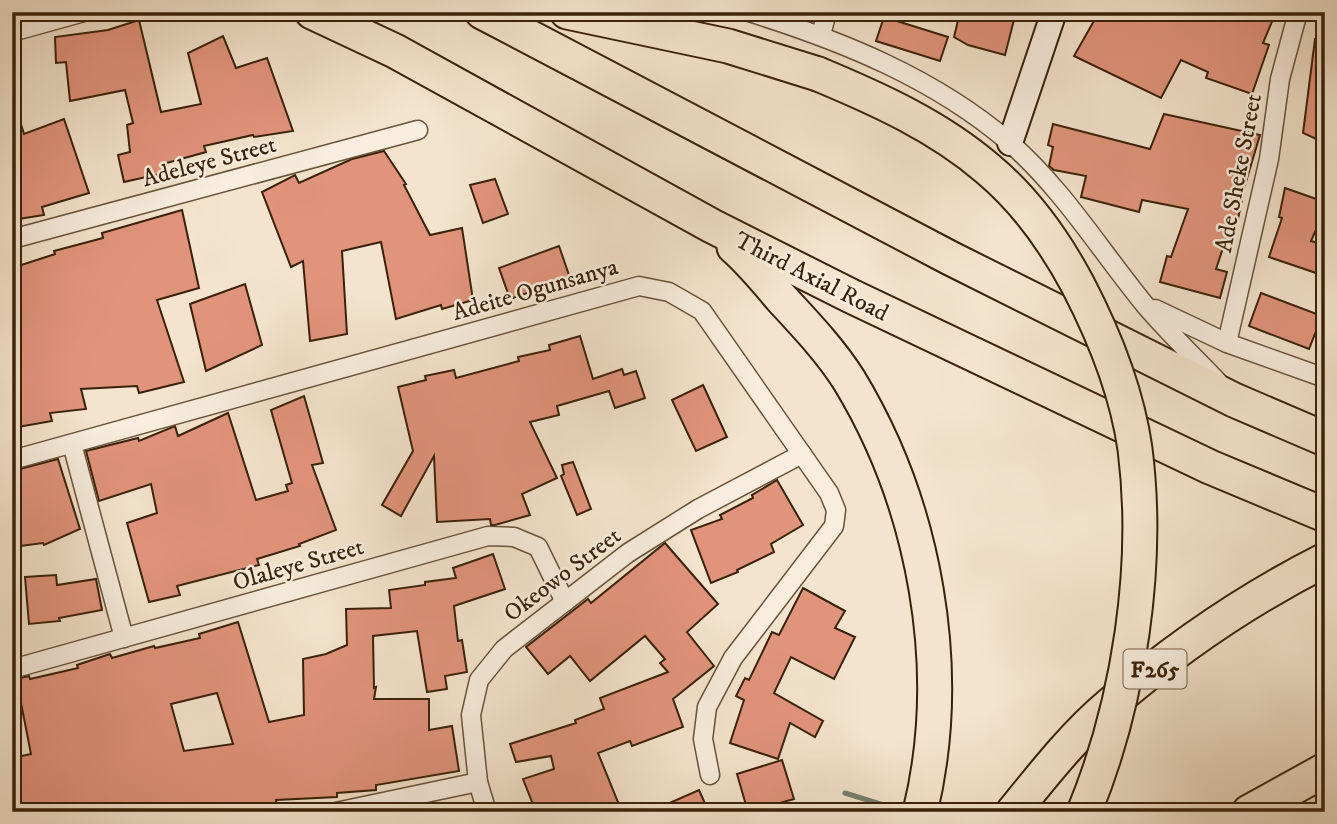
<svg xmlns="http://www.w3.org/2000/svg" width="1337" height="824" font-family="'IM FELL DW Pica',serif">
  <rect width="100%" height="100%" fill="#f4e4cd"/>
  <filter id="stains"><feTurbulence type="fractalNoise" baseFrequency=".00286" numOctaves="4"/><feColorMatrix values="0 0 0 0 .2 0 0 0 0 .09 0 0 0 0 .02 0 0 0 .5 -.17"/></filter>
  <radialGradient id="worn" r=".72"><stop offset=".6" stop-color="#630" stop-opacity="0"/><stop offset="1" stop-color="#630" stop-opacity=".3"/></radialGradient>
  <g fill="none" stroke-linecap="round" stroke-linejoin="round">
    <polyline stroke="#748071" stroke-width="5" points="845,793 906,812"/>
  </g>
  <g fill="#e1947c" stroke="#392109" stroke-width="2" fill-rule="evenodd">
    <polygon points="960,12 1016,12 1005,55 968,45 954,37"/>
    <polygon points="1099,12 1276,12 1263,43 1269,45 1252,94 1206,78 1208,72 1181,60 1161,98 1074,56"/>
    <polygon points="884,17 948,37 940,61 876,41"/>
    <polygon points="139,20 161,112 201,104 188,53 223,36 236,68 267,58 293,131 254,137 253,135 204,146 206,152 163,164 164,173 124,182 118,155 130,152 127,125 133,123 125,90 70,101 66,62 56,63 55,37 108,30"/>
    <polygon points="1315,39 1325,39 1325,143 1303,133"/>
    <polygon points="12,108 16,108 24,134 64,119 89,193 42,207 44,215 12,220"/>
    <polygon points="1164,114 1260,135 1245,185 1238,219 1233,218 1216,269 1227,272 1220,298 1160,282 1167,256 1171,257 1188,209 1142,200 1139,212 1081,197 1086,176 1054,170 1049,166 1053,147 1048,145 1053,124 1150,149"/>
    <polygon points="384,151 406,184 404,185 430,235 462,228 473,300 442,309 441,305 396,319 381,242 342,251 347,334 310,341 303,261 291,267 262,192 295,175 299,183 352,159"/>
    <polygon points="495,179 508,214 483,223 470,185"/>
    <polygon points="1285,188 1325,202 1325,209 1311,241 1325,245 1325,276 1269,257 1282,218 1279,217"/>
    <polygon points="182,210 199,288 157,300 184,382 139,393 137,386 81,389 86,409 50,413 52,421 12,428 12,268 55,254 54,251 103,238 102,233"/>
    <polygon points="559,246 570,278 510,299 499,268"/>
    <polygon points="245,284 262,345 206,371 190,304"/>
    <polygon points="1261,293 1322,316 1309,349 1249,326"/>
    <polygon points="580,336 593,379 622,369 624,375 636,371 645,398 615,408 609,391 557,406 559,415 530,422 557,478 522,494 530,515 495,525 491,525 490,519 437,522 434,456 401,516 382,505 413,451 398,387 426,380 425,376 454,370 456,378 519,361 518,357 550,350 549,345"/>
    <polygon points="703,385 727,437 696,451 672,400"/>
    <polygon points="304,396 323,463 312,465 336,530 299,544 300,546 257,559 259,565 177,586 180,595 149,602 127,523 157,513 151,484 99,501 86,451 138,438 139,441 175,426 178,436 228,413 256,500 288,491 286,485 292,483 271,410"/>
    <polygon points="58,459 80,529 44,545 43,543 12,547 12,471"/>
    <polygon points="573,462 591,509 577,515 561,476 564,474 562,465"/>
    <polygon points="777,480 803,525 771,544 774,552 737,570 738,572 711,583 691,530 722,519 720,515 753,498 752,495"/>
    <polygon points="665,543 718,604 687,632 714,666 673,699 683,727 632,746 630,741 598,753 622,812 536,812 523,779 554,769 551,756 516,762 510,744 576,723 575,720 604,709 600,698 668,672 660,663 665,659 645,636 590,681 570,656 548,674 526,647 588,599 591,603"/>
    <path d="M493,554L505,589L454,606L458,641L462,640L467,672L445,676L447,689L427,692L417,631L373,636L374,688L376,687L374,699H429V730L452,726L459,771L376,785V790L337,793V797L276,800L277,805L245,811L244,807L210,812H12V787L16,786L12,758L31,754L21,703L12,705V680L29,676L30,679L78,668L77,665L110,654L112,658L154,646L155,648L200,638L199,634L238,622L269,722L304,715L303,659L326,654L347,645L346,609L391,608L389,590L425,585V582L456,578L453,568ZM217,693L233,744L184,751L171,704Z"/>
    <polygon points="56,575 57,585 96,579 102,610 59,618 60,621 29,624 25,577"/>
    <polygon points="803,588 845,611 835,628 855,637 834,679 791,657 774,693 823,721 815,737 790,723 778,759 730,743 744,700 736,696 745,678 749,680 772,632 779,635"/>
    <polygon points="782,760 794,799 748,812 737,774"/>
    <polygon points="699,790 707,808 698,812 649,812"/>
  </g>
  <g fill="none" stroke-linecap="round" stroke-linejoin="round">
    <g stroke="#68523a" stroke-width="21">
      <g id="street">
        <path d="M749,12C842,41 934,78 1009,142C1063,189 1100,250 1145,305C1168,332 1194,357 1218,382"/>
        <polyline points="12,32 84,12"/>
        <polyline points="821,35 827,12"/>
        <polyline points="12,239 418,130"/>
        <polyline points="1155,309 1227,343 1325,378"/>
        <polyline points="1227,343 1269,159 1280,79 1298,12"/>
        <polyline points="72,444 124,638"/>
        <polyline points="12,460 639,286 669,292 702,311 829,493 836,510 834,526 733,658 707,707 703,739 710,775"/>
        <polyline points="12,669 488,536 514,537 538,547 565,602"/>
        <polyline points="336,812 478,782"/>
        <polyline points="487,812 478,782 471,715 479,680 504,649 628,553 698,509 802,454"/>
      </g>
    </g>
    <g stroke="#392109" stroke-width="28">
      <polyline id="secondary" points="1010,143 1054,12"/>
    </g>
    <g stroke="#392109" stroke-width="37">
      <g id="highway">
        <polyline points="312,12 395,51 712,226 851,296 1210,467 1325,515"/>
        <polyline points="482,12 950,258 1234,400 1325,439"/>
        <polyline points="567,12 728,46 818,74"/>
        <path d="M734,247C751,262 766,280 781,298C805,324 830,350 849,380C925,505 955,669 920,812"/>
        <path d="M1013,812C1043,775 1074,735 1111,704C1176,648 1248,599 1325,560"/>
        <polyline points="1249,812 1325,770"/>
      </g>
    </g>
    <use href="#street" stroke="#f8edde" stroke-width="18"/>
    <use href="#secondary" stroke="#f8edde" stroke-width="24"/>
    <use href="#highway" stroke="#f4e4cd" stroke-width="33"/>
    <g stroke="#392109" stroke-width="37" stroke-linecap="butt">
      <path id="highway-bridge" d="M818,74C878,99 938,126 988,169C1025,200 1055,242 1078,285C1104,335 1127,392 1135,449C1150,566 1129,703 1084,812"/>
    </g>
    <use href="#highway-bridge" stroke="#f4e4cd" stroke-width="33"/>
  </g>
  <g text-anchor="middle" stroke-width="5" stroke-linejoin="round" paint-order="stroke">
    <rect fill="#f8edde" stroke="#725e49" stroke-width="2" x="1123.5" y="649.5" width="63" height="39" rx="5"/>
    <g font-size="23" font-weight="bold" fill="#392109">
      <text x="1155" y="677">F265</text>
    </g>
    <g font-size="24" fill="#392109" stroke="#f8edde">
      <text transform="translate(209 161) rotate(-15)" y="8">Adeleye Street</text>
      <text transform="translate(1238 173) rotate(-79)" y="8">Ade Sheke Street</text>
      <text transform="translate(812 276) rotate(27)" y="8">Third Axial Road</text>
      <text transform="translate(535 289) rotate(-16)" y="8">Adeite Ogunsanya</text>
      <text transform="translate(298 564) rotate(-16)" y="8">Olaleye Street</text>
      <text transform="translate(562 574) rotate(-37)" y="8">Okeowo Street</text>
    </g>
  </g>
  <rect width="1337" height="824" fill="none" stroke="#f4e4cd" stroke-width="42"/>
  <rect x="14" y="14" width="1309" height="796" fill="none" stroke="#392109" stroke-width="3.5"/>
  <rect x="21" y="21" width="1295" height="782" fill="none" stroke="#392109" stroke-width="2"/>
  <rect width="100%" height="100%" filter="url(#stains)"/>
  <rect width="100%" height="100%" fill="url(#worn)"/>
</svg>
